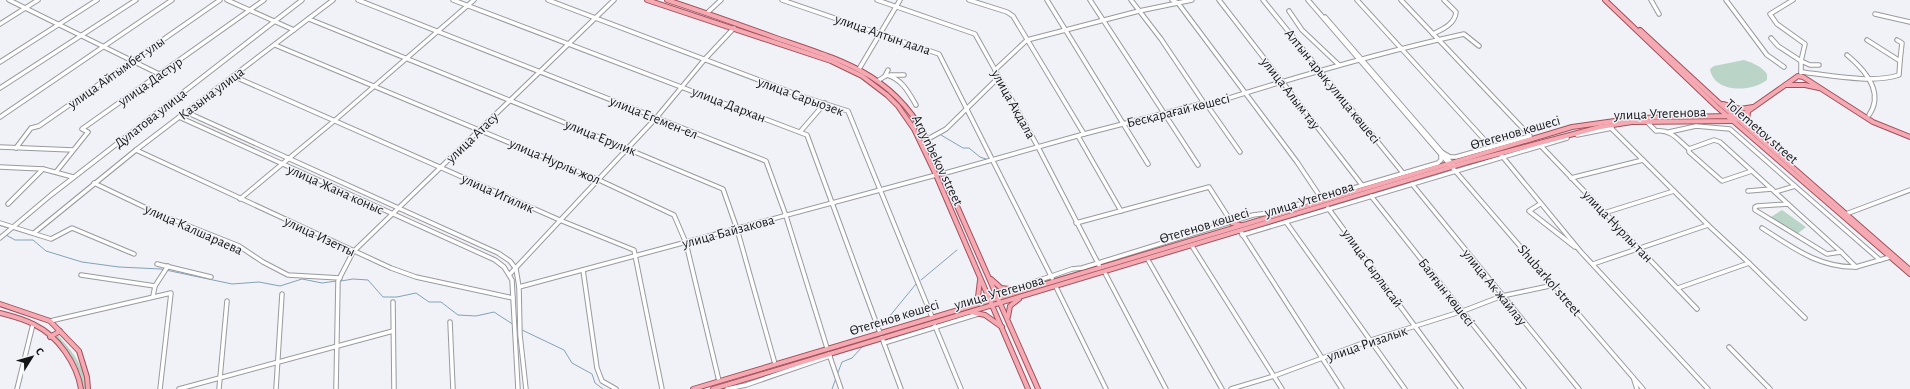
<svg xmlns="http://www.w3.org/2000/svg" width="1910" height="389" font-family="'Alegreya Sans',sans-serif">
  <rect width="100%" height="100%" fill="#f1f2f8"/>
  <g fill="#bad4c7">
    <path d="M1744,60C1753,63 1761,66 1767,74V80C1752,92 1714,94 1710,69L1714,66Z"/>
    <polygon points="1782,210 1806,227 1796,235 1771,217"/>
    <polygon points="985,303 986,305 779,367 778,365"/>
    <path d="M58,335C73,353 84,364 86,389H83C82,367 69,353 56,337Z"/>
  </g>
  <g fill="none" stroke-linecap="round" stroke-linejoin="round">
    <g stroke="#84a2b5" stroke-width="1">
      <polyline points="941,135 963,148 969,148 980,157 986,159"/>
      <polyline points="6,235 15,240 33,240 46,251 82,262 119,267 161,269 232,284 259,282 280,286 302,279 322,283 337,281"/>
      <polyline points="921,280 957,250"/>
      <polyline points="341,281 353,279 368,280 383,297 397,297 416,293 429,302 441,302 458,315 476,316 494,312 514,325"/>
      <polyline points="880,328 916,284"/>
      <polyline points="522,330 564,350 572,363 592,374 595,383 603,389"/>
      <polyline points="837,375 842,362 852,358 863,346"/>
      <polyline points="832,389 836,378"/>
    </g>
    <g stroke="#999a9f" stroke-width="5.5">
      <g id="minor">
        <polyline points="9,0 159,74"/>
        <polyline points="227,0 294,30"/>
        <polyline points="358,0 766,161 786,216 827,348"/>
        <polyline points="453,0 807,135 880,333"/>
        <polyline points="548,0 801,96 848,111 932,317"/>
        <polyline points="782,0 939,54 1052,278"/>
        <polyline points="877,0 975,34 1038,147 1100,267"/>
        <polyline points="969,0 1007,12 1013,16 1084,134"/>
        <polyline points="1047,0 1148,164"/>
        <polyline points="1090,0 1198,165"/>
        <polyline points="1131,0 1161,39 1204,103"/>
        <polyline points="1172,0 1178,3 1297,162 1321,198"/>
        <polyline points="1219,0 1362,185"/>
        <polyline points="1263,0 1403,173"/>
        <polyline points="1308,0 1643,389"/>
        <polyline points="1357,0 1491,147"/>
        <polyline points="1401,0 1530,136 1456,157 1450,157 1443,153"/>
        <polyline points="1651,0 1659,14"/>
        <polyline points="1726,0 1767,55 1784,67"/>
        <polyline points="1289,11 1302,30 1339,65"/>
        <polyline points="707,13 721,0"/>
        <polyline points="1875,14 1910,22"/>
        <polyline points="1325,17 1453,165"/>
        <polyline points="309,19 568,124 723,189 737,229 775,364"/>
        <polyline points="0,24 38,0"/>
        <path d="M1433,34C1443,29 1455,24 1456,12L1444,0"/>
        <polyline points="1771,38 1778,46 1801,61 1805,44 1777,24 1770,14 1793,0"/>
        <polyline points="1897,40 1902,43 1900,61"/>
        <polyline points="275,45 599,180 674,215 686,243 719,381"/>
        <path d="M1847,55C1865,70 1885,92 1869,115"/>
        <polyline points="0,62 97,0"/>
        <polyline points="859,69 900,0"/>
        <polyline points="995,70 1027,40 1139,11 1192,0"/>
        <path d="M1801,72C1829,75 1872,84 1899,75L1900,61L1867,40"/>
        <polyline points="1801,73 1801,61 1810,65 1819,65"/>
        <polyline points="890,75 904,75"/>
        <polyline points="233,76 562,221 634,250 662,389"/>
        <polyline points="885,76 888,70"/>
        <path d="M879,80L887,75C902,79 909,93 916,105"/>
        <polyline points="0,88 136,0"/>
        <polyline points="1207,105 1240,152"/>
        <polyline points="186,112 498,253 510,261 516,269 519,287 520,335 526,389"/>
        <polyline points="0,117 172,0"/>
        <polyline points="179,117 495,260 504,267 512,280 518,389"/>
        <path d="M1647,122L1656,131C1671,129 1678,140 1689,149"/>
        <polyline points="1611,128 1708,225"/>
        <polyline points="800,132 825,103"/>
        <polyline points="1669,132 1696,126 1730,129 1795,186"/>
        <polyline points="1577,135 1612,128"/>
        <polyline points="1078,136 1121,211"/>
        <polyline points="928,139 946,129 998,78"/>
        <polygon points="1714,140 1720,142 1752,171 1722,181 1689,152 1689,149"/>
        <polyline points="1540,145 1697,309"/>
        <polyline points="0,147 73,150"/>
        <polyline points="16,148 31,128 39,126 220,0"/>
        <polyline points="136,150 391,268 416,277 513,298"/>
        <polyline points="1502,156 1581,252 1708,389"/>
        <polyline points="0,167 43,169 73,177"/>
        <polyline points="1752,171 1788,204"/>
        <polyline points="56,172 88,132 82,129 264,0"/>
        <path d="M942,174L1084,134L1204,103L1207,105C1292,78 1377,53 1464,34L1479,46"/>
        <polyline points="1571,178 1643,160"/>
        <polyline points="94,183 161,215 239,246 263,262 288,275 340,278"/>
        <polyline points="1412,184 1579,389"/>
        <polyline points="1748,191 1772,189"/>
        <polyline points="1775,192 1795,186 1880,260"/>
        <polyline points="1371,196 1524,389"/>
        <polyline points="240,199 334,121 474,0"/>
        <polyline points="8,204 43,169"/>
        <polyline points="1540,204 1529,211 1575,247"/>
        <polygon points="1788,204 1841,252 1827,254 1755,210 1755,207 1757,206"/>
        <polyline points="1328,208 1461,389"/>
        <polyline points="1604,213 1674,191"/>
        <polyline points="1846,214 1910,190"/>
        <polyline points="1286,222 1405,389"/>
        <polyline points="0,223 51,239 72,228 134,254"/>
        <polyline points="1076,223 1209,187 1232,223"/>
        <path d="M1762,228C1792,247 1819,268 1856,267"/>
        <polyline points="1241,232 1342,389"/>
        <polyline points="34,233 136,150 333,0"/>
        <polyline points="1242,235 1567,138"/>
        <polyline points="0,238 51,195 302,0"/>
        <polyline points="1192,246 1282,389"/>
        <polyline points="1841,252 1856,267 1890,257"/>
        <polyline points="1148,260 1222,389"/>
        <polyline points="157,264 211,277"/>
        <polyline points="1593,264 1708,225 1749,263"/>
        <polyline points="583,270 597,368 602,381 616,389"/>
        <polyline points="1105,273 1166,389"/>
        <polyline points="510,274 656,118 705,59 734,28"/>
        <polyline points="81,275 155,286"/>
        <polyline points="519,287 936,175"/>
        <polyline points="1056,287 1106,389"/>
        <polyline points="1678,288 1749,263 1805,318"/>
        <polyline points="1024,289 1028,284 1072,269 1082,268 1253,215 1269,213 1438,163 1441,160 1441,156"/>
        <polyline points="153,296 155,286 168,266"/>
        <polyline points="393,302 394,389"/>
        <polyline points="50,321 171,293 160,389"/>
        <polyline points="450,322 453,389"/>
        <polyline points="935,326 961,389"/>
        <polyline points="882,338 901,389"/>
        <polyline points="884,343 978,314"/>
        <polyline points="1729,347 1770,389"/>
        <polyline points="829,354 841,389"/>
        <polyline points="1634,380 1637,389"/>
        <polyline points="17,389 33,324"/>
        <polyline points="179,389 393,331"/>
        <polyline points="219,389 227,301"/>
        <polyline points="276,389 282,294"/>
        <polyline points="336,389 338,281 353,252 614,0"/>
        <polyline points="727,389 746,385 830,356"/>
        <polyline points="1231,389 1274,376 1371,340 1463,311 1502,296 1554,285"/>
      </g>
    </g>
    <g stroke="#a2515b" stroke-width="6">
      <g id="major">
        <polyline points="647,0 831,61 862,76 887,95 898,106 914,129 936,175 1028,389"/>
        <path d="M667,0C704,12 740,25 776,38C844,61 897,75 930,145L1038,389"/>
        <polyline points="1605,0 1717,107 1910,274"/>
        <polyline points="1640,30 1717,101 1910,270"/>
        <polyline points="1786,85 1805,85 1819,88"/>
        <polyline points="1723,104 1740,109 1753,107"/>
        <polyline points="1748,112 1747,122 1750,128"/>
        <polyline points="1232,223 1240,225"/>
        <polyline points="991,279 1001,288 1018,290"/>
        <polyline points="0,304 50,321 79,351 87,377 88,389"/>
        <polyline points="974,304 978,297 980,280"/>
        <polyline points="971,312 985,315 1002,327"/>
        <path d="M0,313C12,316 24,319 35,325C58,336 77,364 81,389"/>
        <polyline points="1008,317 1010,306 1019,299"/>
        <polyline points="50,337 60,331"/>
        <polyline points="693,389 1572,127 1636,118 1728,116 1738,118"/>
        <polyline points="713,389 1468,162 1600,127 1632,122 1734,121 1798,76 1803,77 1873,122 1910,137"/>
      </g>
    </g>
    <use href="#minor" stroke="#fff" stroke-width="3.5"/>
    <use href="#major" stroke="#f5aab3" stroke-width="4"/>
  </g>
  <g text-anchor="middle" stroke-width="3" stroke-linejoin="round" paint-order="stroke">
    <g font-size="14" fill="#141517" stroke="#f1f2f8">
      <text transform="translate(883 34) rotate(19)" y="5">улица Алтын дала</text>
      <text transform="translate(116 72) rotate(-35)" y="5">улица Айтымбет улы</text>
      <text transform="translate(150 81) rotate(-35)" y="5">улица Дастур</text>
      <text transform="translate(1333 86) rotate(51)" y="5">Алтын арық улица көшесі</text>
      <text transform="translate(211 93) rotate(-37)" y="5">Казына улица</text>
      <text transform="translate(1291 93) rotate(52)" y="5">улица Алым тау</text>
      <text transform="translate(801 96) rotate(20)" y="5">улица Сарыозек</text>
      <text transform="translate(729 104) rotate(21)" y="5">улица Дархан</text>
      <text transform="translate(1014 104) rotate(61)" y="5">улица Акдала</text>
      <text transform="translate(1178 110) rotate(-14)" y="5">Бесқарағай көшесі</text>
      <text transform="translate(1660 113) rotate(-2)" y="5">улица Утегенова</text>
      <text transform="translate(654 117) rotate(22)" y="5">улица Егемен-ел</text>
      <text transform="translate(150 118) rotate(-38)" y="5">Дулатова улица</text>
      <text transform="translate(1762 131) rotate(41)" y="5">Tolemetov street</text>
      <text transform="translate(1515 132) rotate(-16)" y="5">Өтегенов көшесі</text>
      <text transform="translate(472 137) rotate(-44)" y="5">улица Атасу</text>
      <text transform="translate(601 137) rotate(22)" y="5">улица Ерулик</text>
      <text transform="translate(938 160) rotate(64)" y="5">Arqynbekov street</text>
      <text transform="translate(555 161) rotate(23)" y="5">улица Нурлы жол</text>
      <text transform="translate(336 189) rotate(24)" y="5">улица Жана коныс</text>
      <text transform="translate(498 193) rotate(24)" y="5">улица Игилик</text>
      <text transform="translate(1309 199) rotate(-17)" y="5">улица Утегенова</text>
      <text transform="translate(1204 225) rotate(-17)" y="5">Өтегенов көшесі</text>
      <text transform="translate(1618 226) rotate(46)" y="5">улица Нурлы тан</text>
      <text transform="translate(194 229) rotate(24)" y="5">улица Калшараева</text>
      <text transform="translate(728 231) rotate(-15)" y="5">улица Байзакова</text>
      <text transform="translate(320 236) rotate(25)" y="5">улица Изетты</text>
      <text transform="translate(1373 268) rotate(54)" y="5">улица Сырлысай</text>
      <text transform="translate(1550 280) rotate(49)" y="5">Shubarkol street</text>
      <text transform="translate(1495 287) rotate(51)" y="5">улица Ак жайлау</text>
      <text transform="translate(999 292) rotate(-16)" y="5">улица Утегенова</text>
      <text transform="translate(1447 292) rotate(52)" y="5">Балғын көшесі</text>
      <text transform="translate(894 317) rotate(-17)" y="5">Өтегенов көшесі</text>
      <text transform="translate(1367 343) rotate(-19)" y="5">улица Ризалык</text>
    </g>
  </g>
  <g transform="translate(32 357) rotate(53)" stroke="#f1f2f8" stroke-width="3" paint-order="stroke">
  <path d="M0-3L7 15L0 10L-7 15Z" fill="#141517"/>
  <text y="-6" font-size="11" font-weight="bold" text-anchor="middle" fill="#141517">С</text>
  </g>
</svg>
